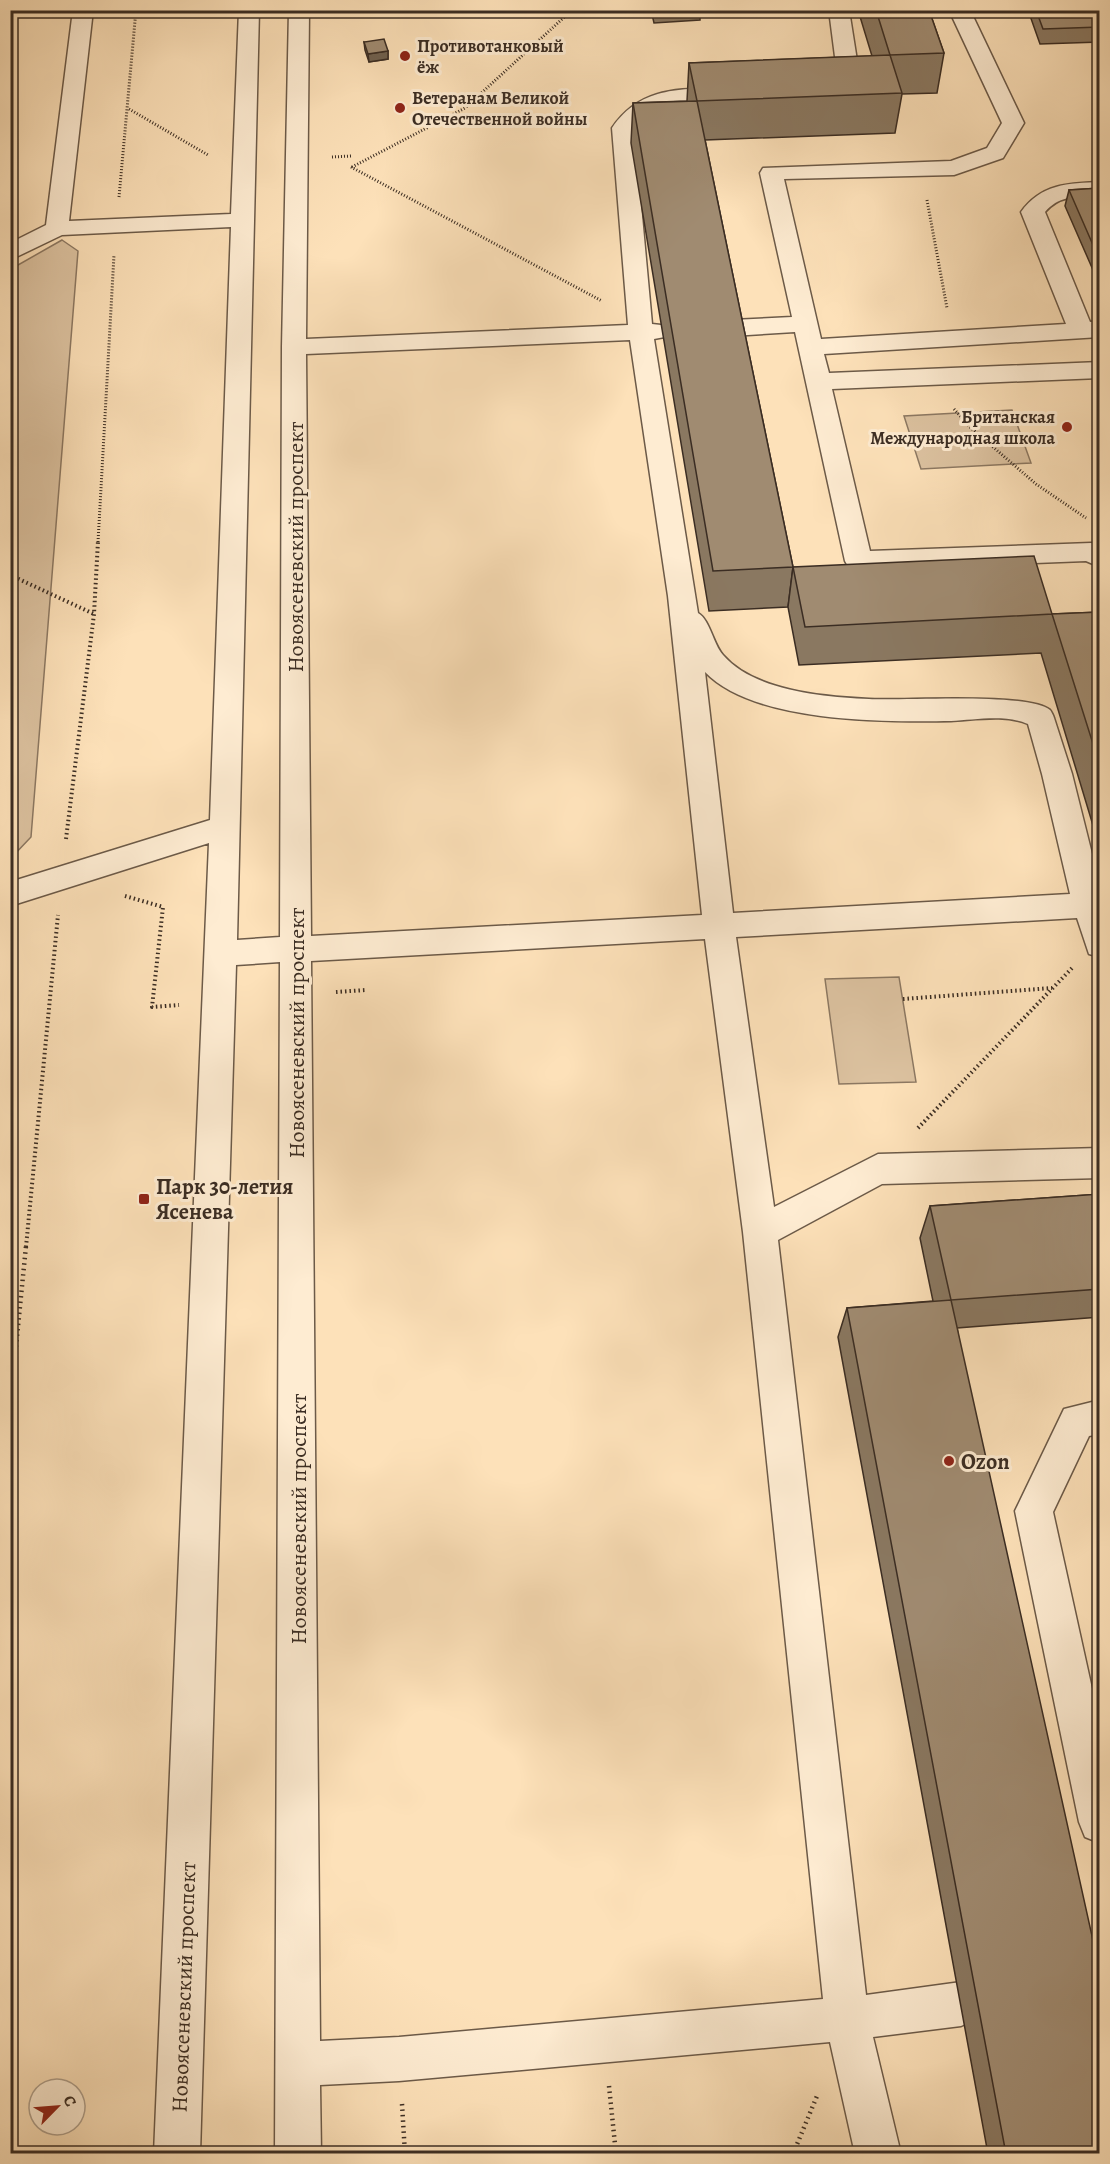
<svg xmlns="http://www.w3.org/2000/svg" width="1110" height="2164" font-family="Alegreya,serif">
  <rect width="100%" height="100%" fill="#fde1b9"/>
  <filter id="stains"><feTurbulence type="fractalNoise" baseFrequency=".00333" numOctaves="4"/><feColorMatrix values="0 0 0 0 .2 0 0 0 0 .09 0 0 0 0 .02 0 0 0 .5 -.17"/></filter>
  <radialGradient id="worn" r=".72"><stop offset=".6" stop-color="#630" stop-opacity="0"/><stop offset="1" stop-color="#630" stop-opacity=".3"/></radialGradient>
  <g fill="#dcc2a0" stroke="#8c7862" stroke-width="1.5">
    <polygon points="62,240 78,251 31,837 11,858 11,269"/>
    <polygon points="1012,410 1031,463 921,469 904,416"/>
    <polygon points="899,977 916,1082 839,1084 825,979"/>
  </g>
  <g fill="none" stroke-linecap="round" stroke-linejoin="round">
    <g stroke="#6c5a48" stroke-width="3">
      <g id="minor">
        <path d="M73,10H93L69,221L231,214L239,10H259L237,940L280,937L282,347L289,10H309L306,339L628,325L612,128C642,84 684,90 732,87L740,88L743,93L740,98L732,99C692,102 663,96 634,129L652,324L670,326L673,331L670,336L654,339L698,613C710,620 713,644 723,655C754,691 824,697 869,699C903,701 1028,692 1050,710C1051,711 1054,717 1054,718L1072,774L1100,886V957L1089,954L1077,918L736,937L774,1207L878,1154L1100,1148V1178L882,1184L778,1240L866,1995L961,1982L976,1989L983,2004L976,2019L961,2026L873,2037L901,2154H855L830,2042L399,2081L320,2085L321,2154H275L280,962L236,965L200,2154H154L209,843L10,906V882L210,820L231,227L62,235L10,260V243L46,225ZM630,340L668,596L702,915L311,936L306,354ZM705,672C754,723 884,722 951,721C974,720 1006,714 1028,724L1042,774L1070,894L733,913ZM705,939L743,1232L823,1999L399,2037L320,2041L311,961Z"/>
        <polygon points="829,10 849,10 861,86 858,91 835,93 827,92 824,87 827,82 838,80"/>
        <path d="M949,10H970L1024,123L1003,158L954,175L784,179L821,339L1066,324L1021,212C1041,184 1068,183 1100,182V196C1079,196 1059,195 1045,212L1090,322L1100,321V337L824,354L829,373L1100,362V378L832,389L870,551L1091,543L1100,545V567L1086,561L859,570L849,568L845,561L795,332L732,336L723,333L720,328L723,323L732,320L792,317L760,173L763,168L951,161L987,148L1002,123Z"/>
        <polygon points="1100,1400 1100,1434 1089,1436 1053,1512 1100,1725 1100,1843 1085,1837 1079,1822 1015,1511 1064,1409"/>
      </g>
    </g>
    <g stroke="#3b2d23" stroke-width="3" stroke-dasharray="1 2" stroke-linecap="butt">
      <polyline points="129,109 208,155"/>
      <polyline points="332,157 351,156"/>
      <polyline points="351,167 602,301"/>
      <polyline points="352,167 465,108 572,10"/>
      <polyline points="119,197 136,10"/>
      <polyline points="927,200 947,308"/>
      <polyline points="954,409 971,428 1036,484 1086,518"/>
      <polyline points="98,542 114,255"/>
    </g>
    <g stroke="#3b2d23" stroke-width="4" stroke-dasharray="1.5 3" stroke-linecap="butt">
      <polyline points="10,575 94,614"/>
      <polyline points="66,839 94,614 98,541"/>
      <polyline points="125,896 163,907 152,1007 179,1005"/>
      <polyline points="336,992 366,990"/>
      <polyline points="903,999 1052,988"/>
      <polyline points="918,1128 1073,967"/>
      <polyline points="26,1247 58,915"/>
    </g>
    <g stroke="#3b2d23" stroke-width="4.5" stroke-dasharray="1.5 4" stroke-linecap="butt">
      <polyline points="10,1407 26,1246"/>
      <polyline points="609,2086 616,2154"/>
      <polyline points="402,2104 405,2154"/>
      <polyline points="793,2154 817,2096"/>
    </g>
    <use href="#minor" fill="#feecd2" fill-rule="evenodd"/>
  </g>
  <g fill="#8a7861" stroke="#3b2d23" stroke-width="1.5">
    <polygon points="651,10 700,10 700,20 654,23"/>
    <polygon points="858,10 929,10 944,53 937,93 902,94 895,133 705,140 793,567 788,607 709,611 631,143 633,103 687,101 689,63 872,56"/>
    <polygon points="1028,10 1100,10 1100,42 1040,44"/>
    <polygon points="364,42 388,51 388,59 369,62 365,50"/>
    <polygon points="1100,188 1100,286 1065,206 1069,190"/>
    <polygon points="793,567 1052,614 1100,612 1100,842 1098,842 1041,653 799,665 788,607"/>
    <polygon points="1100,1194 1100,1317 957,1328 1100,2154 988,2154 838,1337 847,1308 933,1301 920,1238 930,1206"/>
  </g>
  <polygon fill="#70614f" stroke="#3b2d23" stroke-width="1.5" points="388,51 388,59 369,62 368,54"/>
  <g fill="#a08b71" stroke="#3b2d23" stroke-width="1.5">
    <polygon points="653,10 700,10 701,12 654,15"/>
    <polygon points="876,10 929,10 944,53 890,55"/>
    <polygon points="1036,10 1100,10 1100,27 1043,29"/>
    <polygon points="384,39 388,51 368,54 364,42"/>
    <polygon points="890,55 902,93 697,101 689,63"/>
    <polygon points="697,101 793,567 713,571 633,103"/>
    <polygon points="1100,188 1100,261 1069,190"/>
    <polygon points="1034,556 1052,614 805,627 793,567"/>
    <polygon points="1100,612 1100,766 1052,614"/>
    <polygon points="1100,1194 1100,1289 951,1300 930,1206"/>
    <polygon points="951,1300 1100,1972 1100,2154 1006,2154 847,1308"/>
  </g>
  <g fill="#8f2418" stroke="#feecd2" stroke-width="2">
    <circle cx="405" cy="56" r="6"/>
    <circle cx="400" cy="108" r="6"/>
    <circle cx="1067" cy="427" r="6"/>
    <rect x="138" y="1193" width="12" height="12" rx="3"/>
    <circle cx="949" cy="1461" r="6"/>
  </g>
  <g text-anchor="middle" stroke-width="6" stroke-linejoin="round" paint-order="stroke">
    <g font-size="18" font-weight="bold" fill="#3b2d23" stroke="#feecd2" text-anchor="start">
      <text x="417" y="52">Противотанковый<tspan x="417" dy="21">ёж</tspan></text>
      <text x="412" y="104">Ветеранам Великой<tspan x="412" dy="21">Отечественной войны</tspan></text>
      <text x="1055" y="423" text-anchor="end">Британская<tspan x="1055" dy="21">Международная школа</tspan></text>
    </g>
    <g font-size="22" fill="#3b2d23" stroke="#feecd2">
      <text transform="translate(295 547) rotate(-90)" y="8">Новоясеневский проспект</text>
      <text transform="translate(296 1033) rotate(-90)" y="8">Новоясеневский проспект</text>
      <text transform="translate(298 1519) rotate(-90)" y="8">Новоясеневский проспект</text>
      <text transform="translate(183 1987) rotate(-88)" y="8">Новоясеневский проспект</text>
    </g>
    <g font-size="22" font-weight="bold" fill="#3b2d23" stroke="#feecd2" text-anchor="start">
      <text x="156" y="1194">Парк 30-летия<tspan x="156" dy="25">Ясенева</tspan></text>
      <text x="961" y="1469">Ozon</text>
    </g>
  </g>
  <rect width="1110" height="2164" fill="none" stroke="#fde1b9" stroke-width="36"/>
  <rect x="12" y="12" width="1086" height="2140" fill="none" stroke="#3b2d23" stroke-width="3"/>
  <rect x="18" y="18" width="1074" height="2128" fill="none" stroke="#3b2d23" stroke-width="1.5"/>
  <g transform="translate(57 2107) rotate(65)"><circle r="28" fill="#feecd2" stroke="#b0a08c" stroke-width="1.5"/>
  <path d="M0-4.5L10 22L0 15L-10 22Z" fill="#8f2418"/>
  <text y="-9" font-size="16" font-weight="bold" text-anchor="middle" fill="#3b2d23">С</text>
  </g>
  <rect width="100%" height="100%" filter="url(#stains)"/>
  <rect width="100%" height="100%" fill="url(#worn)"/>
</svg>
